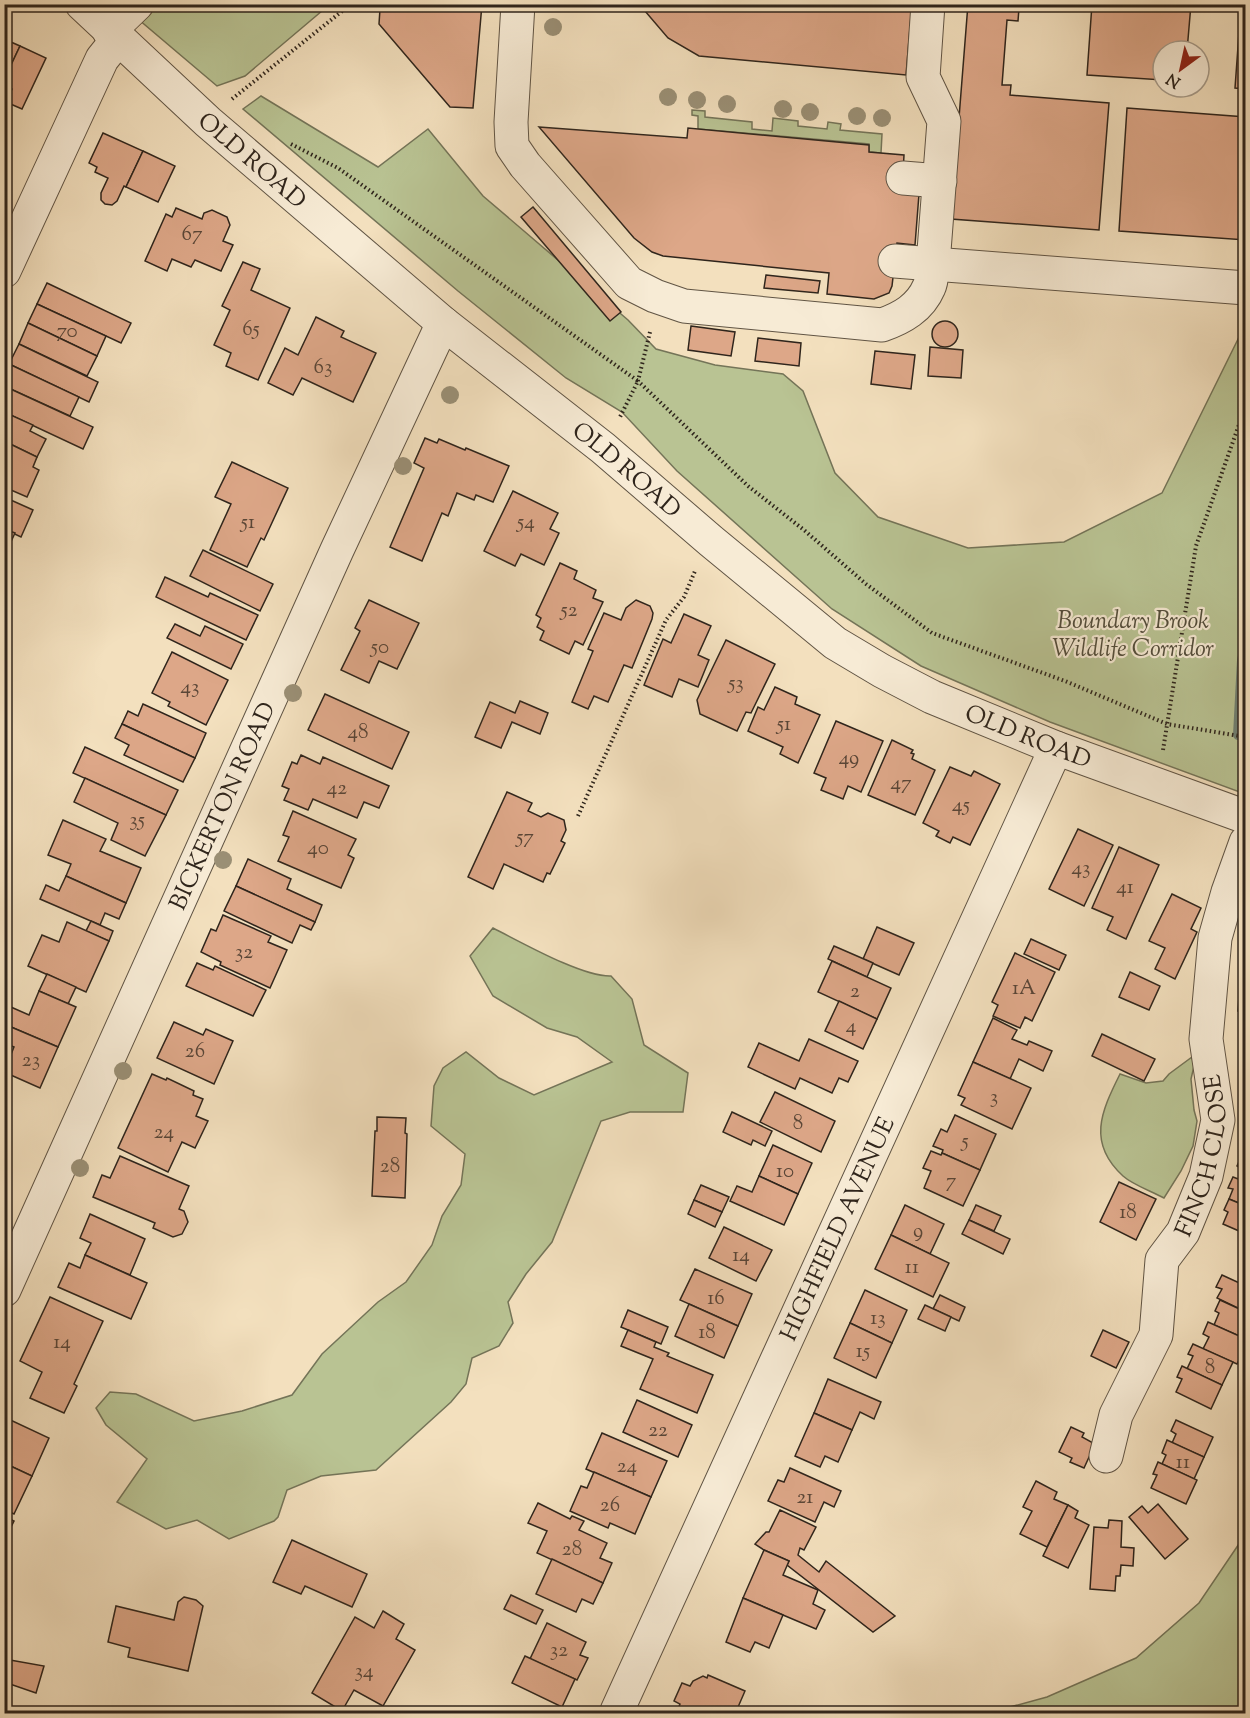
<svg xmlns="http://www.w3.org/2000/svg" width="1250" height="1718" font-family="'Sorts Mill Goudy',serif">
  <rect width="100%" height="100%" fill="#f3e0be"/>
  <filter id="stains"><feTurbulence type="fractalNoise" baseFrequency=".00333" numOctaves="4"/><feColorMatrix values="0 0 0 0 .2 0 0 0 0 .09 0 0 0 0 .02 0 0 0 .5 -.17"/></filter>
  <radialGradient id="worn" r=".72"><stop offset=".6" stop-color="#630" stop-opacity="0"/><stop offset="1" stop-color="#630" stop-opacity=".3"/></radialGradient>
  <g fill="#b9c393" stroke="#747458" stroke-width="1.5">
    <polygon points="221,4 329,5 245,76 217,86 138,19 154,5 205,5 217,8"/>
    <polygon points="261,96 378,167 428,129 483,196 628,320 656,349 715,365 783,374 803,391 835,473 878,517 968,548 1064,542 1162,493 1245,325 1245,794 1050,722 921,666 832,609 677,471 622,412 566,378 458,291 243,109"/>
    <polygon points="692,110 705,111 705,117 752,122 752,129 772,131 773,118 798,121 798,126 827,129 828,122 841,124 840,130 882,134 881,153 869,152 869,144 698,129 698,116 692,115"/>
    <path d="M493,928C521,942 582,977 611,976L632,999L644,1045L688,1073L683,1112H630L601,1121L552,1242L526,1274L508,1302L513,1323L499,1346L472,1358L466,1384L451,1402L376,1470L321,1476L287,1490L278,1517L274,1521L229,1539L197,1520L166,1529L117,1502L147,1459L106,1425L96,1408L110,1392L136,1394L194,1421L242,1411L292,1395L322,1354L378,1302L406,1282L432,1245L442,1216L461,1185L465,1154L431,1126L434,1086L443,1068L466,1052L499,1078L534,1095L612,1062L577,1037L547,1028L493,996L470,956Z"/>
    <path d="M1192,1057L1194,1066L1191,1079L1194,1110L1197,1121L1193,1146L1181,1171L1164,1198C1151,1191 1133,1185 1123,1176C1087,1143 1101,1112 1120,1074L1146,1083L1163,1081L1169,1074Z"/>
    <polygon points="1245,1535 1245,1713 988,1713 1047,1697 1136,1658 1199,1603"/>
  </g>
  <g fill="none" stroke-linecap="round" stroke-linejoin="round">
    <polyline stroke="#708073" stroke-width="10" points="1238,735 1242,660 1246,644"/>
  </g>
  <g fill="#dda788" stroke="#2f251c" stroke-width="1.5">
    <polygon points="385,4 482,4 473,108 450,107 379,24 380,9"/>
    <polygon points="639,4 912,4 906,75 699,56 668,38"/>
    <polygon points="968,4 1045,4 1045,10 1019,8 1018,21 1007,20 1002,85 1011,85 1010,95 1109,103 1099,230 951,219"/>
    <polygon points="1092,4 1191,4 1187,51 1163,51 1163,80 1087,75"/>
    <polygon points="1241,5 1246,5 1246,89 1235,88"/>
    <polygon points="4,39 20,46 4,80"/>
    <polygon points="20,46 46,58 22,109 6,102 12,89 4,85 4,80"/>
    <polygon points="1127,108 1246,117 1246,240 1119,231"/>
    <polygon points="539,127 687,138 688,128 869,145 869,152 904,155 902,192 919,194 915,245 897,243 892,286 889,293 874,299 827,294 829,273 663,256 652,252 634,238"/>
    <polygon points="103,133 143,151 126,187 124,186 117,201 112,205 105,204 101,200 101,193 108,178 95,172 97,167 89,163"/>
    <polygon points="143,151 175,166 158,202 126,187"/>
    <polygon points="533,207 621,312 610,321 521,217"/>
    <polygon points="176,208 202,219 204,213 212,210 227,217 230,225 223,241 233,245 221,271 195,260 191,267 172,259 167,271 145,261 166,214 172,217"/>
    <polygon points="243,262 260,269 251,290 290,308 258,380 226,366 231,353 214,345 230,310 222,306"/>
    <polygon points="766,275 820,281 818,293 764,288"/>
    <polygon points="47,283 131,323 121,343 37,304"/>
    <polygon points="37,304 106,336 97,356 28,323"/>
    <polygon points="316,317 344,331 341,337 376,353 353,402 302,378 293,395 268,383 285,348 298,355"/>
    <circle cx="945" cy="334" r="13"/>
    <polygon points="28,323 97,356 87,376 19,344"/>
    <polygon points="691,326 735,332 731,356 688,350"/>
    <polygon points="758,338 801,343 799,366 755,361"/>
    <polygon points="19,344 98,382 89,402 9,364"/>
    <polygon points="930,347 963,350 961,378 928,376"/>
    <polygon points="875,351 915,355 911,389 871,384"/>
    <polygon points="9,364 79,397 70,416 4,386 4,374"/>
    <polygon points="4,386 93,427 83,449 4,412"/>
    <polygon points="4,412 33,425 30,431 46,439 37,457 4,441"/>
    <polygon points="425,438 437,443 439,439 465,450 466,448 509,466 493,502 476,495 474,500 457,493 448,516 442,513 422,561 390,547 424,468 414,463"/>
    <polygon points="4,441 37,457 33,467 39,470 27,497 4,487"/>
    <polygon points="232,462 288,488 264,540 261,538 247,567 210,550 231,504 215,497"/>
    <polygon points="513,491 558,513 550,529 559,533 544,565 521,554 515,566 484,551"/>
    <polygon points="4,497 33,510 21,537 4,529"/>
    <polygon points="4,529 15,533 8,548 4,547"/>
    <polygon points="203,550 273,584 260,611 190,576"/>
    <polygon points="560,563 577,571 574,579 596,590 593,598 603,602 583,645 575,641 569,654 540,640 544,631 537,627 541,618 536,615"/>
    <polygon points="165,577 208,597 210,593 258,615 246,640 156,597"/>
    <polygon points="369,600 419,623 397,669 379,661 369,683 341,670 360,631 355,628"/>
    <polygon points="636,600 650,606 653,613 652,619 632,668 624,665 608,702 594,696 588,709 572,702 593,651 588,649 604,613 621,620 626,608"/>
    <polygon points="684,614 711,626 698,655 709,660 698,687 679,679 672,697 644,685 663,639 671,643"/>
    <polygon points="175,624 200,636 205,626 243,644 231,669 167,638"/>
    <polygon points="726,640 775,664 751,713 746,712 737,731 700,714 697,700"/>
    <polygon points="172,652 228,680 206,725 168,706 170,702 152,693"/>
    <polygon points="775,687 797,697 795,704 820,715 798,763 780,754 783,747 748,731 758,707 764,710"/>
    <polygon points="325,694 409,732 392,769 308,730"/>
    <polygon points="520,701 548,713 540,734 512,722 501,748 475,737 490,702 515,713"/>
    <polygon points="143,704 206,733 195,758 122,724 128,711 138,716"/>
    <polygon points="836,721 883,741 861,792 848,786 843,799 821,790 826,778 814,773"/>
    <polygon points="122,724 195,758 183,782 124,755 129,745 115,738"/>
    <polygon points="892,740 913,750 911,753 914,754 912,759 935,770 915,815 868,795"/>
    <polygon points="85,747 178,790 166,815 73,773"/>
    <polygon points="301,755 320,764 323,757 389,786 379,808 364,802 357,818 313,799 308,810 284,800 289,789 282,786 292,762 297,764"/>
    <polygon points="950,767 971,776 974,771 1000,784 970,845 953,837 950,843 936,836 939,831 923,823"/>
    <polygon points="85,778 166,815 145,856 111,840 118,823 74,802"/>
    <polygon points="507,792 532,803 528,811 541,817 548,813 564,820 566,830 561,841 565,843 550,874 547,873 543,882 504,864 493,889 468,877"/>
    <polygon points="293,811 356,839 348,855 354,858 341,888 278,861 289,837 283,835"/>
    <polygon points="63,820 106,839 100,851 141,868 126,903 66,876 71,864 48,855"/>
    <polygon points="1078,829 1113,845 1084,906 1049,889"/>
    <polygon points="1119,847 1159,865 1126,939 1107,930 1113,917 1092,908"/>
    <polygon points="248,859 291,879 287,889 322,905 315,922 236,886"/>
    <polygon points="66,876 126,903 119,919 105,913 100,925 40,899 46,885 59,891"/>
    <polygon points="236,886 315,922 311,930 300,925 292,943 224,911"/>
    <polygon points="1172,894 1201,908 1191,929 1197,932 1175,979 1155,969 1165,948 1149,941"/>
    <polygon points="1245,909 1246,910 1246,1022 1242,1021 1242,1011 1238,1011"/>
    <polygon points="223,915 271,936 268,942 287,950 270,988 220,965 221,962 201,952 211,929 216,931"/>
    <polygon points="91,921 113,931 109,941 86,931"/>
    <polygon points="67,922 109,941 86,992 28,966 42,935 59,942"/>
    <polygon points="877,927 914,943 899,975 863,959"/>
    <polygon points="1031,939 1066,955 1059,970 1024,954"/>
    <polygon points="834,946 873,963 867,977 828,959"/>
    <polygon points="1015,953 1055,972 1032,1021 1025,1017 1020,1028 993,1016 998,1005 992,1002"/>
    <polygon points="832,961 891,988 877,1019 818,992"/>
    <polygon points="197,963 213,970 215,966 266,990 253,1016 186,986"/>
    <polygon points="1130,972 1160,986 1149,1010 1119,997"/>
    <polygon points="47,974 76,987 68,1004 39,991"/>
    <polygon points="39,991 76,1007 58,1047 4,1024 4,1004 29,1015"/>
    <polygon points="839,1001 877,1019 863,1049 825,1031"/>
    <polygon points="993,1018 1017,1030 1012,1039 1027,1045 1029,1041 1052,1051 1043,1071 1019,1059 1010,1079 973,1062"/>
    <polygon points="174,1022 203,1035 206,1029 233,1041 214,1084 157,1058"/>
    <polygon points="4,1024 58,1047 40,1088 4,1072 14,1047 4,1043"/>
    <polygon points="1102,1034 1155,1059 1144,1081 1092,1056"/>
    <polygon points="809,1039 858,1061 848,1082 839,1078 832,1093 800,1078 795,1089 748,1067 759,1043 799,1061"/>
    <polygon points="973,1062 1031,1088 1012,1129 961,1105 965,1098 958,1095"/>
    <polygon points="152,1074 166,1080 167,1078 194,1091 193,1095 203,1099 196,1116 208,1121 195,1148 182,1142 168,1172 118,1148"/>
    <polygon points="775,1092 835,1121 821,1152 760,1122"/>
    <polygon points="732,1112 772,1131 765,1146 753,1140 751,1145 723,1132"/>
    <polygon points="955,1115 996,1134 980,1170 942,1153 943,1150 933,1146 941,1129 947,1132"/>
    <polygon points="377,1117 406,1118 405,1133 407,1134 405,1198 372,1196 375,1131 377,1131"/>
    <polygon points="773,1145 812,1163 798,1194 759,1176"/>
    <polygon points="931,1151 941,1155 942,1153 980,1170 963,1206 924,1188 931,1171 923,1168"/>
    <polygon points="120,1156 189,1186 179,1209 184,1211 188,1222 182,1234 173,1237 153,1228 155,1223 93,1197 102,1175 110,1178"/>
    <polygon points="1241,1157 1246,1159 1246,1182 1238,1179 1242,1169 1237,1166"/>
    <polygon points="759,1176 798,1194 784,1225 730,1201 737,1186 752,1192"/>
    <polygon points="1233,1177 1246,1182 1246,1206 1229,1199 1233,1189 1228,1188"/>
    <polygon points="1119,1182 1156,1199 1136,1240 1100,1222"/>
    <polygon points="701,1185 729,1197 722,1212 694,1200"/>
    <polygon points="1229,1199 1246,1206 1246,1234 1223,1224 1228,1212 1224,1210"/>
    <polygon points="694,1200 722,1212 715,1227 688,1214"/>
    <polygon points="905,1205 944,1224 930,1254 891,1235"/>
    <polygon points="976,1205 1001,1216 994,1231 969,1220"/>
    <polygon points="90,1214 145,1239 130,1275 85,1255 91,1243 80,1238"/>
    <polygon points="969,1220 1010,1239 1003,1254 962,1234"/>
    <polygon points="724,1227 772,1250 756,1281 709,1258"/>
    <polygon points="891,1235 949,1263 933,1297 875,1269"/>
    <polygon points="85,1255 147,1283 131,1319 58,1287 69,1263 80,1268"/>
    <polygon points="695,1269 752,1294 738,1326 680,1300"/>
    <polygon points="1222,1275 1246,1286 1246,1312 1217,1298 1222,1289 1216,1287"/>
    <polygon points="865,1290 907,1310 892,1343 850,1323"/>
    <polygon points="940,1295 965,1307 959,1321 933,1309"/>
    <polygon points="50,1297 103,1321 74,1384 77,1386 64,1413 30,1398 42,1372 20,1361"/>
    <polygon points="1220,1300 1246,1312 1246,1339 1214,1325 1219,1313 1215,1311"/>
    <polygon points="689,1304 738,1326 724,1358 675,1336"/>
    <polygon points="925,1305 951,1317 945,1331 918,1319"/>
    <polygon points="628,1310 668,1327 661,1344 621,1327"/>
    <polygon points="1208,1322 1246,1339 1246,1345 1237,1364 1203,1349 1209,1337 1203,1334"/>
    <polygon points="850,1323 892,1343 876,1378 834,1358"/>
    <polygon points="628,1330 656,1342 654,1347 669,1353 667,1356 713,1375 697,1413 640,1389 653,1359 621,1346"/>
    <polygon points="1103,1330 1129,1342 1116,1368 1091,1356"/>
    <polygon points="1193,1344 1233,1362 1222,1385 1187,1369 1193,1356 1188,1354"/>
    <polygon points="1182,1366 1222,1385 1211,1409 1176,1392 1182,1379 1177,1377"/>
    <polygon points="828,1379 881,1402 874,1419 860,1412 852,1430 814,1413"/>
    <polygon points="637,1400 692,1425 678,1457 623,1432"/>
    <polygon points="814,1413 852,1430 838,1462 825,1456 820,1467 795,1456"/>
    <polygon points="4,1417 49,1438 32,1476 4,1463"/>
    <polygon points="1176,1420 1213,1437 1204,1457 1172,1443 1176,1434 1171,1431"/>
    <polygon points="1071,1427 1084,1433 1082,1437 1095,1444 1084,1468 1070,1462 1072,1458 1059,1452"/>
    <polygon points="602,1433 667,1461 651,1497 586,1469"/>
    <polygon points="1167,1440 1204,1457 1194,1479 1162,1464 1166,1455 1162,1453"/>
    <polygon points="1158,1462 1197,1480 1186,1504 1151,1488 1157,1475 1153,1474"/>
    <polygon points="4,1463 32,1476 14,1514 4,1509"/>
    <polygon points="790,1468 841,1491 834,1507 824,1502 815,1522 768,1501 778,1480 784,1482"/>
    <polygon points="594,1472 651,1497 635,1534 610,1523 608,1528 570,1511 581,1486 587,1488"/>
    <polygon points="1036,1481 1057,1492 1054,1499 1068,1505 1047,1547 1020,1534 1032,1511 1023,1507"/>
    <polygon points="538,1503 570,1519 572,1516 584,1521 579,1530 607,1543 600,1558 612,1563 603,1583 537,1553 547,1531 528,1523"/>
    <polygon points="1158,1504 1188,1539 1165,1559 1129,1517 1142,1506 1148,1513"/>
    <polygon points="1068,1505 1078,1511 1075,1518 1089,1525 1068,1568 1043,1556"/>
    <polygon points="780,1510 816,1527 804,1550 800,1548 798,1555 819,1572 826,1561 895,1616 873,1632 787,1565 789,1561 764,1550 755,1544 766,1532 769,1532"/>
    <polygon points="4,1516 14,1521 4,1541"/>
    <polygon points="1109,1520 1122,1521 1121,1547 1134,1548 1133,1566 1121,1565 1120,1576 1116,1576 1115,1591 1090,1589 1094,1527 1108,1528"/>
    <polygon points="292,1540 367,1574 352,1607 305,1586 301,1594 273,1582"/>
    <polygon points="764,1550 789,1561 783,1575 818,1590 813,1604 825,1610 816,1629 743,1598"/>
    <polygon points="552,1559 603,1583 593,1604 582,1599 576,1612 536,1594"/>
    <polygon points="511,1595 543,1610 536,1624 504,1609"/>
    <polygon points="184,1597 196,1600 203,1606 188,1671 128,1657 130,1648 108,1642 116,1606 174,1620 178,1602"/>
    <polygon points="743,1598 783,1615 769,1648 755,1642 750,1652 726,1642"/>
    <polygon points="383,1611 404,1624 396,1639 415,1650 383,1706 354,1690 342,1711 312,1693 355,1617 374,1628"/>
    <polygon points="547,1623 586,1642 580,1655 588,1658 577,1680 530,1659"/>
    <polygon points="525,1656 575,1679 562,1707 512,1683"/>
    <polygon points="10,1660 44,1666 36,1693 4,1682 4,1674"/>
    <polygon points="708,1675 745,1691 735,1714 676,1714 680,1704 674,1701 682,1683 690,1686 693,1681 703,1676 707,1678"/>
  </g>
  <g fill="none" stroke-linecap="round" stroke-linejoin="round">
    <g stroke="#605444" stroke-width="35">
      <g id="minor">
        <path id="s1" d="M82,4L208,122L443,323L603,448L711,541L835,643L882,671L932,697L1056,748L1246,817"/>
        <path d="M518,4L511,122L512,146L525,165L629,283L655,296L684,306L882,325C902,318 920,308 929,287C932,281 932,271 933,264L1246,288"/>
        <polyline points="109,31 137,4"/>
        <polyline points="903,178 940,181"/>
        <polyline points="895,261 933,264 944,121 923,77 928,4"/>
        <polyline points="4,271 102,59 118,39"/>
        <path id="s2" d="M4,1290L337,550L443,323"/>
        <path id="s3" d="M1106,1456L1116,1415L1156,1335L1162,1260L1183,1232L1206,1176L1218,1120L1206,1039L1215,938L1228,892L1246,842"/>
        <path id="s4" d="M617,1711L1056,748"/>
      </g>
    </g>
    <g stroke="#2f251c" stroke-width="4" stroke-dasharray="1.5 3" stroke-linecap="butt">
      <polyline points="232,99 351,4"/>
      <polyline points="291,144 338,168 638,381 619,419"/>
      <polyline points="650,332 638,381 748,486 804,530 866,584 932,633 1065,681 1167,724 1246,737"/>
      <polyline points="1163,750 1196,546 1246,405"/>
      <polyline points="578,816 666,620 684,597 695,571"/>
    </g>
    <use href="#minor" stroke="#f7ebd5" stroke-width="33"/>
  </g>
  <g fill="#9a8f75">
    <circle cx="553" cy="27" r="9"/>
    <circle cx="668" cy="97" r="9"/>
    <circle cx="697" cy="100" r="9"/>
    <circle cx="727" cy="104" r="9"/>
    <circle cx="783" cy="109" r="9"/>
    <circle cx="810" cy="112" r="9"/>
    <circle cx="857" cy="116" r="9"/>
    <circle cx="882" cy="118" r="9"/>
    <circle cx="450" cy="395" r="9"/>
    <circle cx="403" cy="466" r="9"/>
    <circle cx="293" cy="693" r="9"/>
    <circle cx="223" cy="860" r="9"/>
    <circle cx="123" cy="1071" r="9"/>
    <circle cx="80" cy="1168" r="9"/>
  </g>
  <g text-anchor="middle" stroke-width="4.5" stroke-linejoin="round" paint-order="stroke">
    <g font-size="21" fill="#5a4637">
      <text x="192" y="240">67</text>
      <text x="251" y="335">65</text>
      <text x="67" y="337">70</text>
      <text x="323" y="373">63</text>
      <text x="248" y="528">51</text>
      <text x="526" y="528">54</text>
      <text x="569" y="616">52</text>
      <text x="380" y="653">50</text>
      <text x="736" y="689">53</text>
      <text x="190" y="693">43</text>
      <text x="784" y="730">51</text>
      <text x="358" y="738">48</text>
      <text x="849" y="764">49</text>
      <text x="901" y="789">47</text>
      <text x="337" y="794">42</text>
      <text x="961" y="811">45</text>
      <text x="137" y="826">35</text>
      <text x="525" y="843">57</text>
      <text x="318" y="854">40</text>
      <text x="1081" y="874">43</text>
      <text x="1125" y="893">41</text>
      <text x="244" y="958">32</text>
      <text x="1024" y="994">1A</text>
      <text x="855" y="997">2</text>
      <text x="851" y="1032">4</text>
      <text x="195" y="1057">26</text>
      <text x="31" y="1066">23</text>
      <text x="994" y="1103">3</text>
      <text x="798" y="1129">8</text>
      <text x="164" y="1138">24</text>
      <text x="965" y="1147">5</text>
      <text x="390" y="1172">28</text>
      <text x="785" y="1177">10</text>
      <text x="951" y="1187">7</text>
      <text x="1128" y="1218">18</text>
      <text x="918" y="1237">9</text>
      <text x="741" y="1261">14</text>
      <text x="912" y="1273">11</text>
      <text x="716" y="1304">16</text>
      <text x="878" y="1324">13</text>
      <text x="707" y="1338">18</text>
      <text x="62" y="1348">14</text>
      <text x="863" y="1357">15</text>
      <text x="1210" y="1373">8</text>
      <text x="658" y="1436">22</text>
      <text x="1183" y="1468">11</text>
      <text x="627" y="1472">24</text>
      <text x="805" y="1503">21</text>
      <text x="610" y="1511">26</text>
      <text x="572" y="1555">28</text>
      <text x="559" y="1656">32</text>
      <text x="364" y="1677">34</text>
    </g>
    <g font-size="24" fill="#2f251c" stroke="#f7ebd5">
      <text dy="8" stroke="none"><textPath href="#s1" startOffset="231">OLD ROAD</textPath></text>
      <text dy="8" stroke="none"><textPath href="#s1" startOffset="717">OLD ROAD</textPath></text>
      <text dy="8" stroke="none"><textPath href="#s1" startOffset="1203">OLD ROAD</textPath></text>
      <text dy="8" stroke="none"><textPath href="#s2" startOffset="531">BICKERTON ROAD</textPath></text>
      <text dy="8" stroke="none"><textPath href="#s3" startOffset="322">FINCH CLOSE</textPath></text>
      <text dy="8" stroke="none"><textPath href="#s4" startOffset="530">HIGHFIELD AVENUE</textPath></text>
    </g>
    <g font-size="24" font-style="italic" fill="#524c3a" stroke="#f7ebd5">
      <text x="1133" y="628">Boundary Brook<tspan x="1133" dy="28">Wildlife Corridor</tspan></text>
    </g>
  </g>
  <rect width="1250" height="1718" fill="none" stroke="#f3e0be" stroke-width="24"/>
  <rect x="6" y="6" width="1238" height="1706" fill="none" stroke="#2f251c" stroke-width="3"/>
  <rect x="12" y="12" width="1226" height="1694" fill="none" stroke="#2f251c" stroke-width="1.5"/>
  <g transform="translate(1181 69) rotate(213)"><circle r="28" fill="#f7ebd5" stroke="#a79c8b" stroke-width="1.5"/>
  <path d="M0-4.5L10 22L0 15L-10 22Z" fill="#8f2418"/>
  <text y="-9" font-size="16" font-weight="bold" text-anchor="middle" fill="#2f251c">N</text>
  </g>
  <rect width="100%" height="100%" filter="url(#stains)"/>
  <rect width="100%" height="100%" fill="url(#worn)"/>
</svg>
